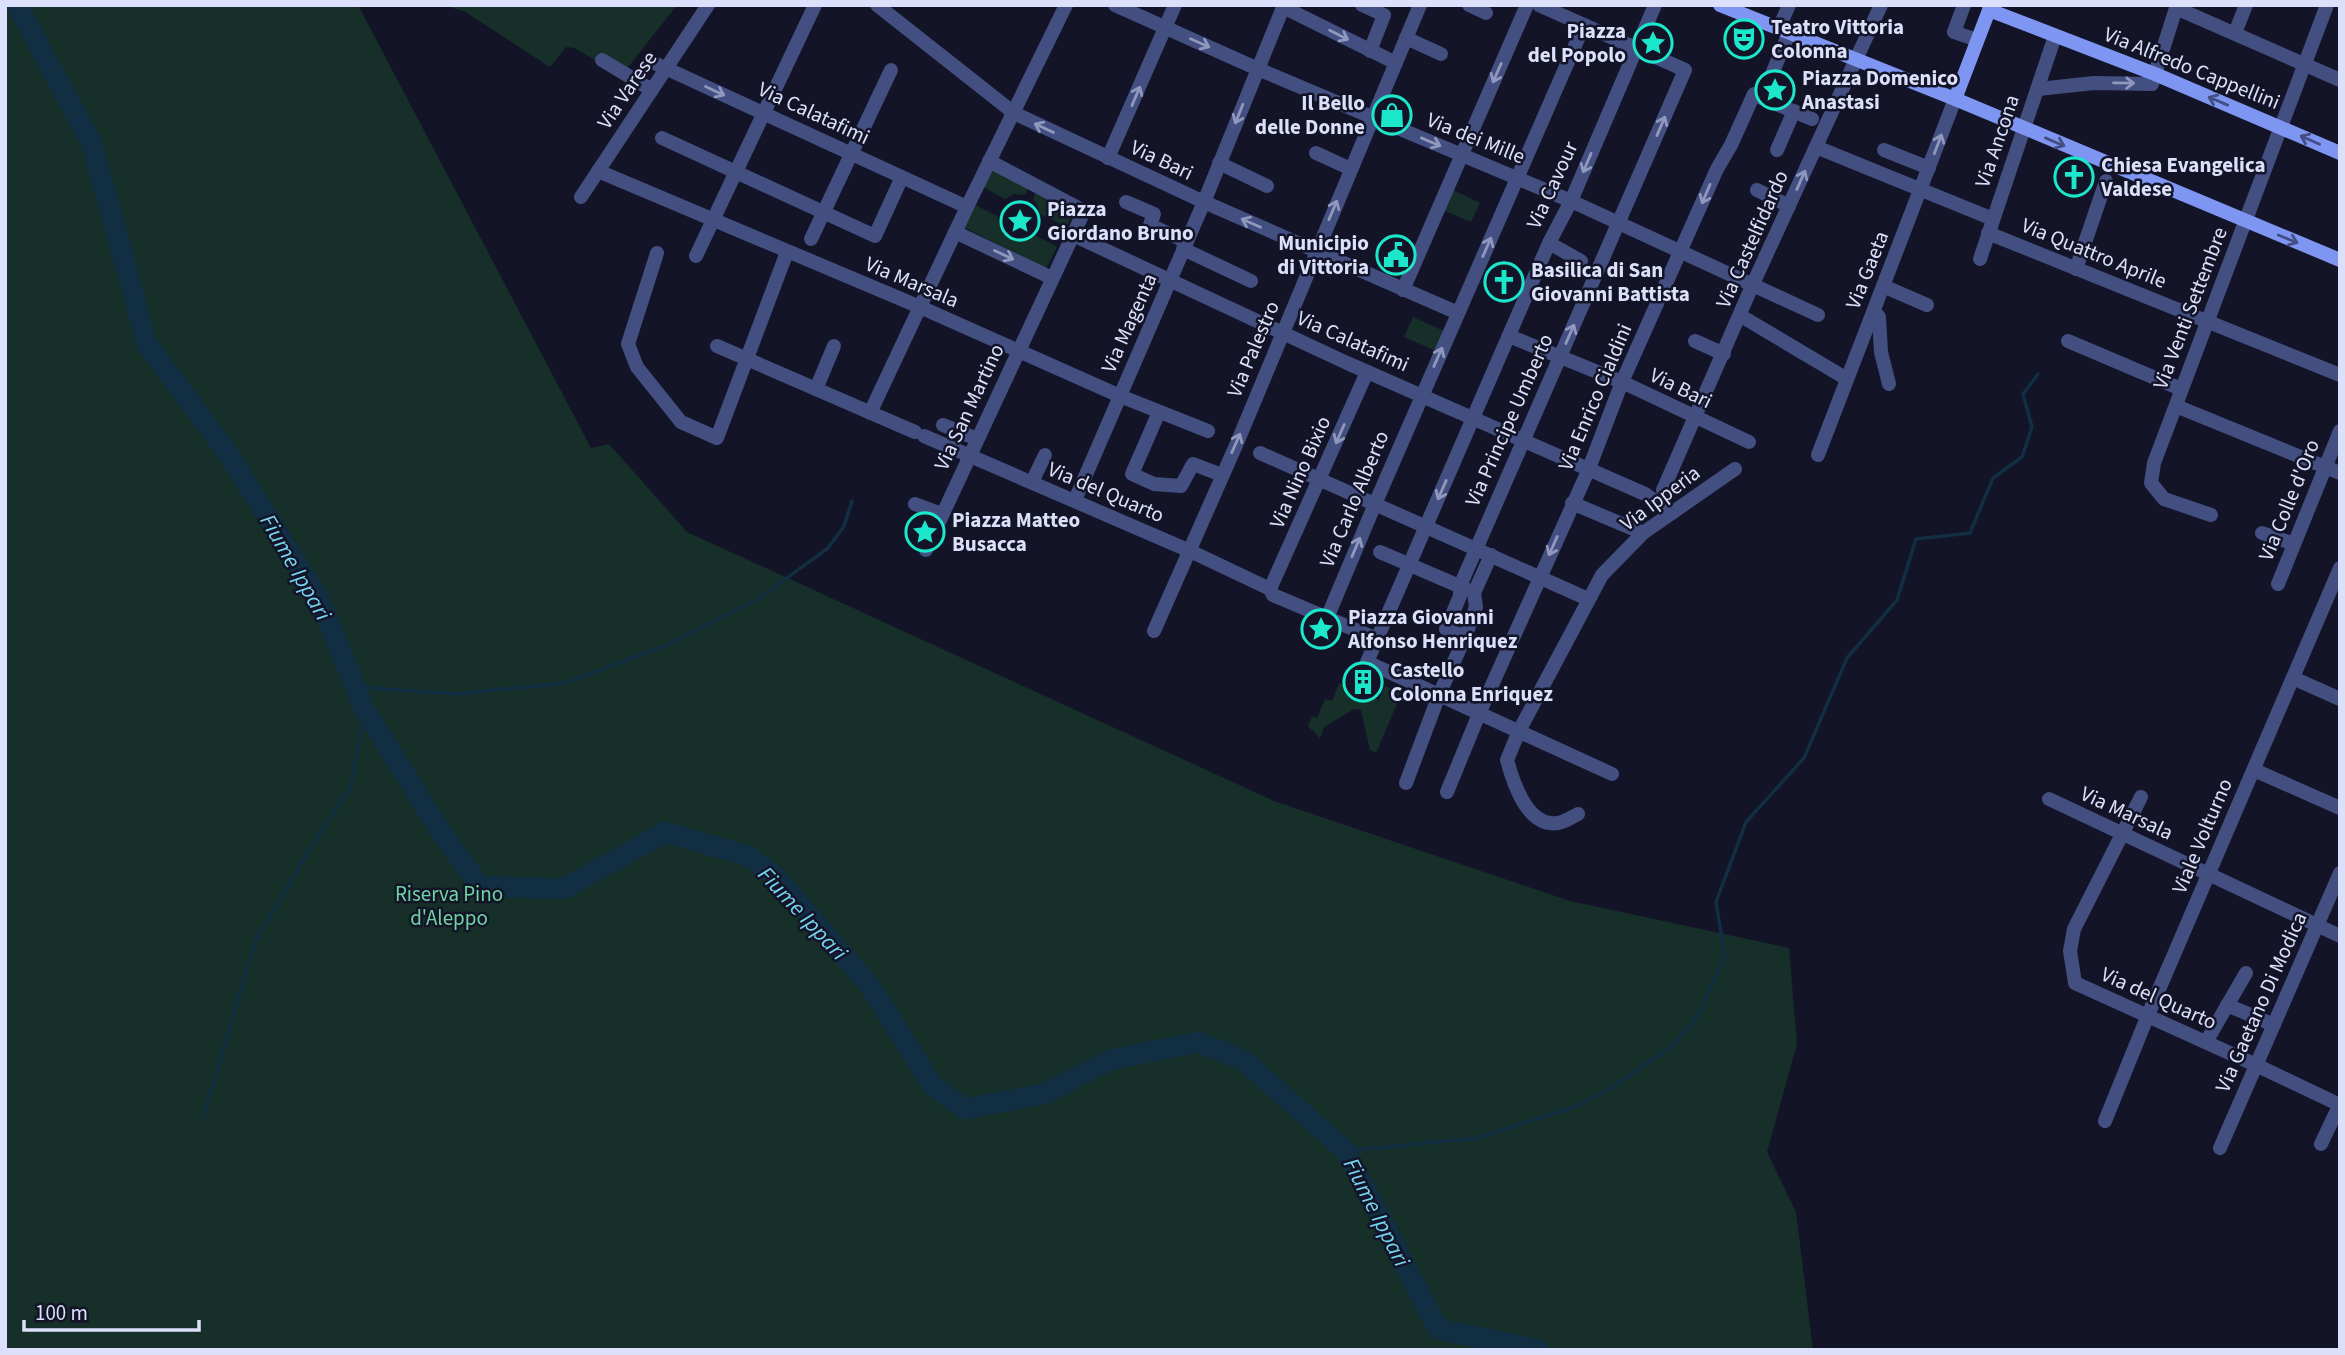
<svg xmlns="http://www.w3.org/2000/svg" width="2345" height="1355" font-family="'Source Sans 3',sans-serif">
  <rect width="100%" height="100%" fill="#131427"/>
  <g fill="#163029">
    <polygon points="5,5 358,5 591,448 609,444 687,532 1274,801 1570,901 1789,948 1797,1044 1767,1152 1796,1212 1813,1350 5,1350"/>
    <polygon points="441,5 677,5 625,71 599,53 595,60 574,48 566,47 550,67 464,11"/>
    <polygon points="992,170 1028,188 1025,195 1014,194 1005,199 983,187"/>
    <polygon points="1451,189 1480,203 1471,222 1443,210"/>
    <polygon points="1036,192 1074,211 1067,227 1040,214 1037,204 1033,199"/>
    <path d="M975,205L997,216C1001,234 1014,241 1031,233L1057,247L1046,269L964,227Z"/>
    <polygon points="1413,317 1444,331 1436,351 1404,337"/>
    <polygon points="1339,683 1379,700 1385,686 1402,692 1376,753 1370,750 1361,710 1354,709 1324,727 1320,738 1308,726 1312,716 1317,718 1325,699 1332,701"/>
  </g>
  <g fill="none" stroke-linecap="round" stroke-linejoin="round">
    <g stroke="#112e42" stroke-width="3.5">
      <polyline points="356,687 456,694 566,683 667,645 758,599 828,548 844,526 852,501"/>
      <polyline points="203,1117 256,940 310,849 351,786 365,710"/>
      <polyline points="1346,1151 1477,1138 1577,1106 1611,1088 1672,1046 1698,1015 1725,957 1716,902 1746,822 1804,758 1847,658 1897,600 1916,539 1970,533 1993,478 2022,457 2032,427 2023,394 2038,374"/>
    </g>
    <polyline stroke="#112e42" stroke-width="21" points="17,5 92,144 147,344 227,452 319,599 365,710 441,832 480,886 563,889 665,832 748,856 775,876 870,986 933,1086 965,1109 1043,1094 1110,1060 1198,1042 1243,1060 1346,1151 1438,1329 1539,1350"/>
    <g stroke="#434f81" stroke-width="14">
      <polyline points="877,5 1014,113 1204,202 1458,313"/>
      <polyline points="1115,5 1258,69 1571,201 1818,315"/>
      <polyline points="1362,5 1384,15 1370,51"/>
      <polyline points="1469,5 1486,13"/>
      <polyline points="1964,5 1954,32 1977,40"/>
      <polyline points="1283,7 1396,63"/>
      <polyline points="2176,8 2340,80"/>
      <polyline points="1779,28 1789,5"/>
      <polyline points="2235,33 2246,5"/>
      <polyline points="1406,38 1441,54"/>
      <polyline points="602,60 652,90"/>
      <polyline points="650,61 967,207 870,413"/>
      <polyline points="2038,89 2094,83 2152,84 2155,74"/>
      <polyline points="1762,98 1812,119"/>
      <polyline points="662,138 875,236 902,177"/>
      <polyline points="1816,147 1993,219"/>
      <polyline points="1777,150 1794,111"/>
      <polyline points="1884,150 1929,168"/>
      <polyline points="1316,153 1351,169"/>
      <polyline points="1108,158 1175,5"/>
      <polyline points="989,161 1084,211 1073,235"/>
      <polyline points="1219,163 1267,186"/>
      <polyline points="598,171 920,307 1120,396 1208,431"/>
      <polyline points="1757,190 1789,206"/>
      <polyline points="581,197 708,5"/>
      <polyline points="1126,202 1154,214 1150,225 1187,242"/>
      <polyline points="967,207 1066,5"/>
      <polyline points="955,232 1052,278"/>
      <polyline points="1988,233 2340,375"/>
      <polyline points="811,239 891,70"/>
      <polyline points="1549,243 1581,261"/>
      <polyline points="1183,249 1251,281"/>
      <polyline points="657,253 628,344 637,367 681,422 717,438 787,252"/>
      <polyline points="696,256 815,5"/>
      <polyline points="1980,259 2055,36"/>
      <polyline points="2076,269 2106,181"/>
      <polyline points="1883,286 1927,305"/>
      <polyline points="1403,290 1527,5"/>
      <polyline points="1874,311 1879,317 1881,352 1889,384"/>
      <polyline points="1741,316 1847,379"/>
      <polyline points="1509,336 1622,382 1749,442"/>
      <polyline points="1695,341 1724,354"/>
      <polyline points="2068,341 2181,389"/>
      <polyline points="717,346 915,432"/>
      <polyline points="816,389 834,346"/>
      <polyline points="2176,406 2340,473"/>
      <polyline points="1159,412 1132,474 1154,484 1181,486 1193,464 1222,475"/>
      <polyline points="943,425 977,439"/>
      <polyline points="924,436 1190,551 1270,589 1273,595 1377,639 1367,662 1612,774"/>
      <polyline points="1260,453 1588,599"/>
      <polyline points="1818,455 1955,99"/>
      <polyline points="1032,482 1045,455"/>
      <polyline points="1663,490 1752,286 1881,5"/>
      <polyline points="1075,500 1204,202 1284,5"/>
      <polyline points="1572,503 1643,533"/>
      <polyline points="915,504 942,514"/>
      <polyline points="2211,515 2164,499 2151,483 2154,463 2245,222"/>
      <polyline points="2262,533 2294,544"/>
      <polyline points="926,550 1073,235 1347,363 1645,494 1672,513"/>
      <polyline points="1380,552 1466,589"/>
      <polyline points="2278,584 2340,431"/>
      <polyline points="1270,589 1367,372"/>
      <polyline points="1327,618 1375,504 1584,25"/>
      <polyline points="1154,631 1237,443 1420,5"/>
      <polyline points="1465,637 1446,629 1460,596 1460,586 1685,70 1539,5"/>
      <polyline points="1377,639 1549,243 1571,201 1655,5"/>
      <polyline points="2293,678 2340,699"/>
      <polyline points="2254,770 2340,808"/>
      <polyline points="1406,783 1439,695 1465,637 1476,607 1474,593 1491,555"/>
      <polyline points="1447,792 1479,714 1588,471 1622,382 1717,169 1731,145 1754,94 1762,98 1789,33"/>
      <polyline points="2141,797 2074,929 2070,951 2075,983 2256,1065 2340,1105"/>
      <polyline points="2049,799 2340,936"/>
      <path d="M1578,814C1572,817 1565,822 1558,823C1527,828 1513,782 1507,760L1519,731L1602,575L1643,533L1735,469"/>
      <polyline points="2227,1005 2274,1025"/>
      <polyline points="2206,1042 2246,973"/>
      <polyline points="2105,1121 2148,1015 2340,568"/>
      <polyline points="2321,1144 2340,1104"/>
      <polyline points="2220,1148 2340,873"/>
    </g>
    <g stroke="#434f81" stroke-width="14">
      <polyline points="2155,74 2177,5"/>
      <polyline points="2245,222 2327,5"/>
    </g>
    <g stroke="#7e96f1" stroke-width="14">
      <polyline points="1720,5 1955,99 2340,260"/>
      <polyline points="1989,10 2155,74 2340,153"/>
      <polyline points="1955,99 1991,5"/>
    </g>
  </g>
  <defs><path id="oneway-shaft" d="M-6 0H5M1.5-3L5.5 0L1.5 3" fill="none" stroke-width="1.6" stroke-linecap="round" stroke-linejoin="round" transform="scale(1.75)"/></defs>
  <g stroke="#9098be">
    <use href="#oneway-shaft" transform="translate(1339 35) rotate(27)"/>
    <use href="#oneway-shaft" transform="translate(1200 43) rotate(24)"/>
    <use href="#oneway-shaft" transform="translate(1497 73) rotate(114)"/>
    <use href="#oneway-shaft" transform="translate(2124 83) rotate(1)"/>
    <use href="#oneway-shaft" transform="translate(715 91) rotate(25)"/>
    <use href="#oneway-shaft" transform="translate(1136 96) rotate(-67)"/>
    <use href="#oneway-shaft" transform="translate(1239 114) rotate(112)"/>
    <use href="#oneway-shaft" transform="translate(1661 126) rotate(-67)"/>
    <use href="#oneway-shaft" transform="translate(1044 128) rotate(-155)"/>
    <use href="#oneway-shaft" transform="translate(1431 142) rotate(23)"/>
    <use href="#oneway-shaft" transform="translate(1938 144) rotate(-69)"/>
    <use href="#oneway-shaft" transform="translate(1587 163) rotate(113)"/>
    <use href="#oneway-shaft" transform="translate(1801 180) rotate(-66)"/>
    <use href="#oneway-shaft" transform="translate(1706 194) rotate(113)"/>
    <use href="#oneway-shaft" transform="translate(1333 210) rotate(-67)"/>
    <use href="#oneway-shaft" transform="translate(1251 223) rotate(-156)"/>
    <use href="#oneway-shaft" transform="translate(1487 247) rotate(-66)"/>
    <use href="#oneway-shaft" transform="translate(1004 255) rotate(25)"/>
    <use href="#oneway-shaft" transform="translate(1570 334) rotate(-66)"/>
    <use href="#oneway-shaft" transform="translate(1438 357) rotate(-66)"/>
    <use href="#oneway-shaft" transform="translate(1340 434) rotate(114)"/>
    <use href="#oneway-shaft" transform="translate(1236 443) rotate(-66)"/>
    <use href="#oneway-shaft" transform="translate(1442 490) rotate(114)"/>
    <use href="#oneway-shaft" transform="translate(1553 546) rotate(114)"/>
    <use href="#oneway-shaft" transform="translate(1356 547) rotate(-67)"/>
  </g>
  <g stroke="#434e82">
    <use href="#oneway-shaft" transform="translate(2218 101) rotate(-157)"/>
    <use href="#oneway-shaft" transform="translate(2310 140) rotate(-156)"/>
    <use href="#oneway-shaft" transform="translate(2055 142) rotate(23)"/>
    <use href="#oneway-shaft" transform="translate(2288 239) rotate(22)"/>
  </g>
  <defs>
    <g id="theatre-ring" transform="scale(2.0125)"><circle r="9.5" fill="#131427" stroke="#1de7cb" stroke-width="1.5"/><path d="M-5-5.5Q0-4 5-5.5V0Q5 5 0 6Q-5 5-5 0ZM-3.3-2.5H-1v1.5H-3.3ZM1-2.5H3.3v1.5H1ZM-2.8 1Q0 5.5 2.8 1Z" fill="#1de7cb"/></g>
    <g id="sight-ring" transform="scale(2.0125)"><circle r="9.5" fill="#131427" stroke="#1de7cb" stroke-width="1.5"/><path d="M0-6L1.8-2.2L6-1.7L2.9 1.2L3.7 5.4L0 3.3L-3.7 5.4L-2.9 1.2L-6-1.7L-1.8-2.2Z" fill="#1de7cb"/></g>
    <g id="shop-ring" transform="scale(2.0125)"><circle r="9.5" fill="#131427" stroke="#1de7cb" stroke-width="1.5"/><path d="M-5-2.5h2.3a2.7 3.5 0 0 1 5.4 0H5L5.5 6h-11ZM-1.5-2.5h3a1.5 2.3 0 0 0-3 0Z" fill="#1de7cb"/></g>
    <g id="church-ring" transform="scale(2.0125)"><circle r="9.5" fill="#131427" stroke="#1de7cb" stroke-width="1.5"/><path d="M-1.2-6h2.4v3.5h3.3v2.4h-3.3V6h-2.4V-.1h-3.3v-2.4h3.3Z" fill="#1de7cb"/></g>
    <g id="civic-ring" transform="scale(2.0125)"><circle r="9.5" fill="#131427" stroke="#1de7cb" stroke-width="1.5"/><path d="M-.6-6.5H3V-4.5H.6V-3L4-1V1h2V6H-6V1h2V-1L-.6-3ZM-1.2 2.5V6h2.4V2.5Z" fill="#1de7cb"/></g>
    <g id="building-ring" transform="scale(2.0125)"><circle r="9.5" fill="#131427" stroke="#1de7cb" stroke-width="1.5"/><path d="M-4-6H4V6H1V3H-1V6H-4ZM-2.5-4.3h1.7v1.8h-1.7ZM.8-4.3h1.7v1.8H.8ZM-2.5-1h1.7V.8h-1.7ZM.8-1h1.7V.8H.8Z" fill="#1de7cb"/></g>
  </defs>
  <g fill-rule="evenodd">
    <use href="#theatre-ring" x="1744" y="39"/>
    <use href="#sight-ring" x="1653" y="43"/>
    <use href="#sight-ring" x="1775" y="90"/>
    <use href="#shop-ring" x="1392" y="115"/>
    <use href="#church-ring" x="2074" y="177"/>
    <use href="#sight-ring" x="1020" y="221"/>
    <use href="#civic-ring" x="1396" y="255"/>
    <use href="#church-ring" x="1504" y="282"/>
    <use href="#sight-ring" x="925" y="532"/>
    <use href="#sight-ring" x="1321" y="629"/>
    <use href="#building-ring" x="1363" y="682"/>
  </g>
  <g text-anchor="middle" stroke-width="5" stroke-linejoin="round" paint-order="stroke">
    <g font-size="21" font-weight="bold" fill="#dce0fb" stroke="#131427" text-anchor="start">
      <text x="1771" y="34">Teatro Vittoria<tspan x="1771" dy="24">Colonna</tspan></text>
      <text x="1626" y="38" text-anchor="end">Piazza<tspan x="1626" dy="24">del Popolo</tspan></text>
      <text x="1802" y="85">Piazza Domenico<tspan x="1802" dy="24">Anastasi</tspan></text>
      <text x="1365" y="110" text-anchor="end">Il Bello<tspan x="1365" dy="24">delle Donne</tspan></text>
      <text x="2101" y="172">Chiesa Evangelica<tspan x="2101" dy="24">Valdese</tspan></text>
      <text x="1047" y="216">Piazza<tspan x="1047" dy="24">Giordano Bruno</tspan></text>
      <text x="1369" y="250" text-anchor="end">Municipio<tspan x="1369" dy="24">di Vittoria</tspan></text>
      <text x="1531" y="277">Basilica di San<tspan x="1531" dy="24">Giovanni Battista</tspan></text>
      <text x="952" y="527">Piazza Matteo<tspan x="952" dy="24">Busacca</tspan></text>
      <text x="1348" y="624">Piazza Giovanni<tspan x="1348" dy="24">Alfonso Henriquez</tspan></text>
      <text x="1390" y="677">Castello<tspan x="1390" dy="24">Colonna Enriquez</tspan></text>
    </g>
    <g font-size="21" fill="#dce0fb" stroke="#131427">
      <text transform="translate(2192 68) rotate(22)" y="7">Via Alfredo Cappellini</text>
      <text transform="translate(627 90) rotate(-56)" y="7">Via Varese</text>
      <text transform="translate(814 113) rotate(25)" y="7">Via Calatafimi</text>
      <text transform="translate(1476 138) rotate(22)" y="7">Via dei Mille</text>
      <text transform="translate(1997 141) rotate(-71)" y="7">Via Ancona</text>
      <text transform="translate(1162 160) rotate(25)" y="7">Via Bari</text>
      <text transform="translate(1552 185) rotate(-65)" y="7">Via Cavour</text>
      <text transform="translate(1752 239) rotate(-66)" y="7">Via Castelfidardo</text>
      <text transform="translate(2094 253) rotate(22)" y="7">Via Quattro Aprile</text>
      <text transform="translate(1867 270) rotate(-68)" y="7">Via Gaeta</text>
      <text transform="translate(912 282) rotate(23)" y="7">Via Marsala</text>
      <text transform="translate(2190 308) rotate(-69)" y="7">Via Venti Settembre</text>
      <text transform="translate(1129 323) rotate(-66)" y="7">Via Magenta</text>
      <text transform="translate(1353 341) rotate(24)" y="7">Via Calatafimi</text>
      <text transform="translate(1253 349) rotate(-67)" y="7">Via Palestro</text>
      <text transform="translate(1681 388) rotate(26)" y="7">Via Bari</text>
      <text transform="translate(1595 397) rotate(-67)" y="7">Via Enrico Cialdini</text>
      <text transform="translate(969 407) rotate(-65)" y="7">Via San Martino</text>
      <text transform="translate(1509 420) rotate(-66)" y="7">Via Principe Umberto</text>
      <text transform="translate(1300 472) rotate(-66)" y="7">Via Nino Bixio</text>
      <text transform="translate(1106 492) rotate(23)" y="7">Via del Quarto</text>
      <text transform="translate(1660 498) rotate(-37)" y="7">Via Ipperia</text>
      <text transform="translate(1354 499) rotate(-67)" y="7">Via Carlo Alberto</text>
      <text transform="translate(2289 500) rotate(-68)" y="7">Via Colle d'Oro</text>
      <text transform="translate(2127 813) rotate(25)" y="7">Via Marsala</text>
      <text transform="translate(2202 836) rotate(-67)" y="7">Viale Volturno</text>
      <text transform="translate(2159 998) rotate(24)" y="7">Via del Quarto</text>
      <text transform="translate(2261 1002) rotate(-66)" y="7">Via Gaetano Di Modica</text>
    </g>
    <g font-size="21" fill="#6fd4a3" stroke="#131427">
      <text x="449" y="901">Riserva Pino<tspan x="449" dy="24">d'Aleppo</tspan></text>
    </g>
    <g font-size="23" font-style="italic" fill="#75d4f0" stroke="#131427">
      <text transform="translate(296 567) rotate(60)" y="8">Fiume Ippari</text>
      <text transform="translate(803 913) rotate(47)" y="8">Fiume Ippari</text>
      <text transform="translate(1377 1212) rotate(63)" y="8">Fiume Ippari</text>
    </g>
  </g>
  <rect width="2345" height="1355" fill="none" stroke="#dce0fb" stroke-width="14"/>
  <path d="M24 1320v10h175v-10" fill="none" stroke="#dce0fb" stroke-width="3.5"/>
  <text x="35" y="1320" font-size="21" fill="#dce0fb" stroke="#131427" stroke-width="5" paint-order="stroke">100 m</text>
</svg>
